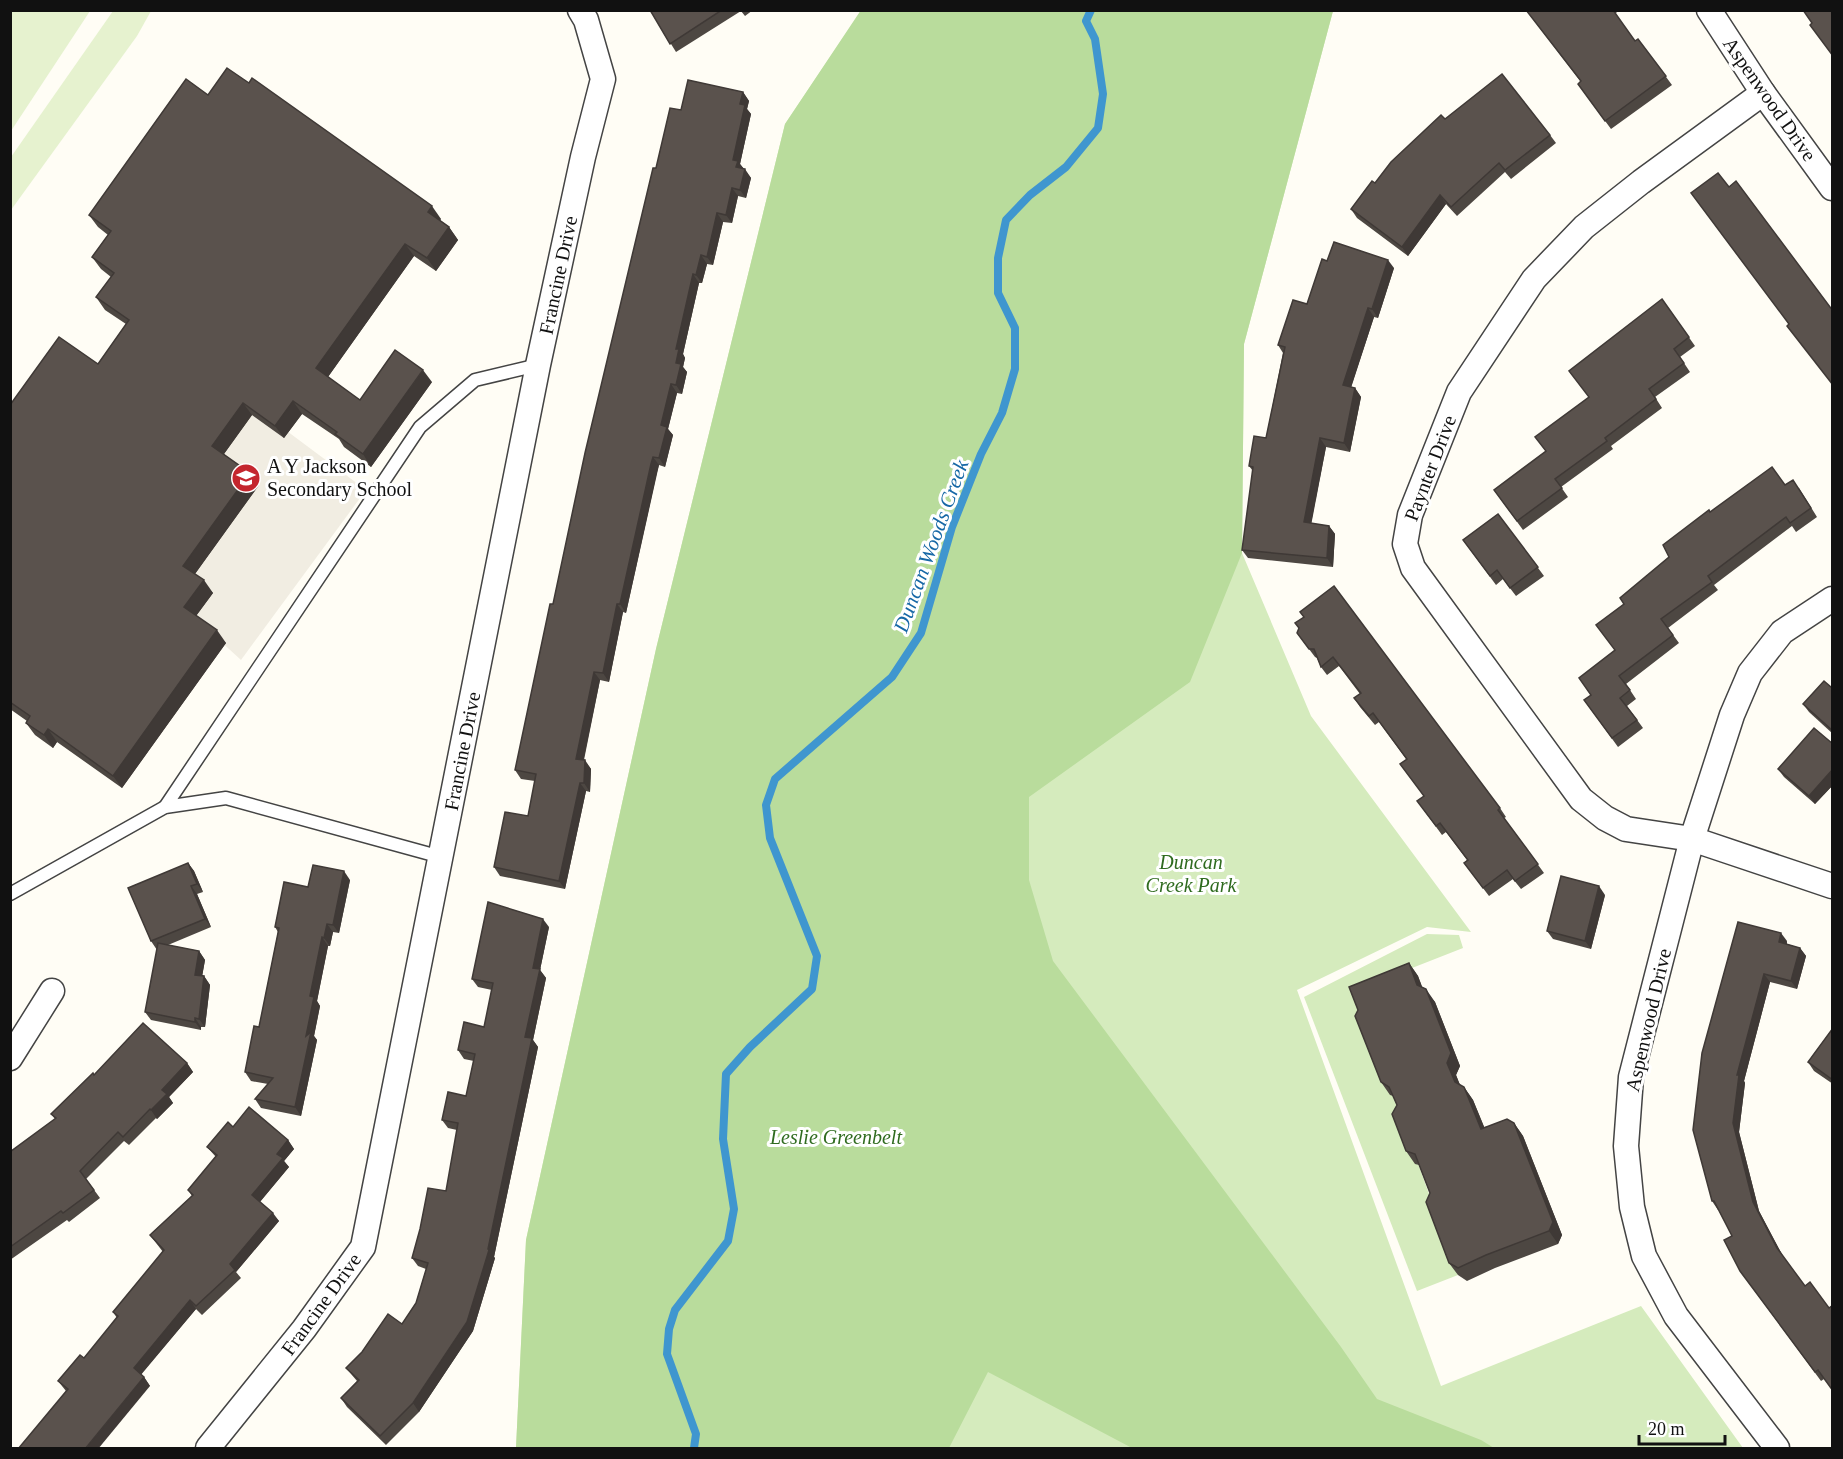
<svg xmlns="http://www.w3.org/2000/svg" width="1843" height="1459" font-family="Georgia,serif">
  <rect width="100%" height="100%" fill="#fffdf5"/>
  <g fill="#d5ebbd">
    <polygon points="861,11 1333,11 1244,344 1242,553 1311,716 1471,932 1427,927 1297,990 1441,1386 1641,1306 1743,1448 516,1448 526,1240 656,649 785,124"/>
    <polygon points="1427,934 1459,935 1463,948 1356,990 1458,1275 1417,1291 1304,997"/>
  </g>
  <polygon fill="#b9dc9c" points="861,10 1333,11 1244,344 1242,553 1190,682 1029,797 1029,880 1053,961 1341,1347 1377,1399 1481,1440 1494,1448 1132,1448 988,1372 949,1448 516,1448 526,1240 656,649 785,124"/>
  <g fill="#e6f2cf">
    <polygon points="11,10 90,11 11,131 10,11"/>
    <polygon points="113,11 151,11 137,36 11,210 11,157"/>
  </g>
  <polygon fill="#f1ede2" points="256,408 366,490 241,660 171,596 208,467"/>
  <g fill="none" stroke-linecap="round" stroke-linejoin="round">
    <polyline stroke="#3f96cf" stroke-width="8" points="694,1448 696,1434 667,1354 669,1329 675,1310 728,1241 734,1209 723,1139 726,1074 750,1047 812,989 817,956 770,838 766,805 775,779 892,677 921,633 952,527 981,454 1002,413 1015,369 1015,328 998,293 998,258 1006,220 1030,195 1066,167 1098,128 1103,94 1095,39 1086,21 1091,10"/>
    <g stroke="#444" stroke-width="15">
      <g id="lane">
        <polyline points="165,807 420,427 475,380 538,365"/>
        <polyline points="10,894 165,807 226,798 441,857"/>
      </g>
    </g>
    <g stroke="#444" stroke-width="27">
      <g id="street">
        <polyline points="1709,10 1763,93 1832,188"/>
        <polyline points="1763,93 1641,182 1584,227 1534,279 1459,392 1410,515 1405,544 1413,568 1581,799 1605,818 1626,829 1692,839 1832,886"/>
        <polyline points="10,1058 52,991"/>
        <polyline points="208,1448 304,1329 363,1247 538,365 583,157 603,79 586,20 580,10"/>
        <polyline points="1777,1448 1676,1316 1644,1256 1632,1207 1626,1146 1631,1077 1692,839 1732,715 1750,673 1782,632 1832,599"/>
      </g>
    </g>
    <use href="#lane" stroke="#fff" stroke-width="12"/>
    <use href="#street" stroke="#fff" stroke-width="24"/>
  </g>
  <g fill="#4d4742">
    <polygon points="650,10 753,10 745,16 741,11 676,52"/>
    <polygon points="1526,10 1619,10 1615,14 1635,41 1638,39 1672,85 1611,129 1578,84 1581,82"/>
    <polygon points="743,92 749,101 747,109 751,114 740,164 751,178 746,198 738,196 732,223 723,222 713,265 707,264 702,283 699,283 683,354 685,358 683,367 687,372 682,394 677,393 668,429 673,435 665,467 659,465 657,472 626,613 623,612 609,682 600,680 584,760 591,769 590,792 586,791 565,889 500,876 494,867 528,816 535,781 521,779 515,770 553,604 656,168 681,110"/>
    <polygon points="208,95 441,219 440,220 449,227 458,240 436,271 414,256 328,377 360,400 432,382 371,467 344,447 339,439 302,414 284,438 252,415 224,454 259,485 195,574 213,593 196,616 226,643 122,788 57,742 53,748 35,735 26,723 27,721 10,709 10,405 98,364 126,324 105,310 96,297 111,277 101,269 92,257 108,235 98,227 89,215"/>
    <polygon points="1445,119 1550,135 1556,143 1511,179 1505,172 1457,216 1446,204 1408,256 1357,218 1351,209 1375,183"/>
    <polygon points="1327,261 1394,268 1378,318 1374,317 1351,387 1355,388 1361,397 1350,452 1326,447 1311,523 1329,526 1335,534 1333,567 1248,558 1242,550 1253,471 1249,466 1266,438 1283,353 1278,345 1307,304"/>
    <polygon points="1662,299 1695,346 1680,357 1690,372 1655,397 1662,408 1611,446 1613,449 1561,487 1568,497 1523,530 1494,490 1546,452 1589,398"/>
    <polygon points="1785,485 1799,488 1817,517 1796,532 1792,526 1714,585 1718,590 1668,628 1679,643 1626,684 1636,699 1627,706 1643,728 1618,747 1584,700 1591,695 1615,650 1669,557 1710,512"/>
    <polygon points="1498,514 1544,576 1516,596 1503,579 1496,585 1463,540"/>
    <polygon points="1295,623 1500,808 1506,817 1504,818 1544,873 1521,889 1513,879 1489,896 1464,863 1467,860 1446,832 1442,835 1423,809 1424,796 1406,759 1379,722 1375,725 1360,707 1354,698 1360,694 1339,666 1327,675 1321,667 1317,658 1315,657 1297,633 1299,628"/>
    <polygon points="1833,686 1833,734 1809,712 1803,704"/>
    <polygon points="1833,744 1833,785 1815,804 1784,777 1778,769"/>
    <polygon points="188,863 194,871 203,892 197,894 211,927 168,945 199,951 205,960 202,976 204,976 210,985 205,1027 201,1027 201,1030 151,1020 145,1012 157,950 151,941"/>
    <polygon points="350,880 339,933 333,932 330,946 328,946 317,1001 320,1006 314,1036 317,1040 301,1116 261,1108 255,1099 268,1084 251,1081 245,1072 259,1027 278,932 275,927 308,887"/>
    <polygon points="1605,895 1591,949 1553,939 1547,931"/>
    <polygon points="549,927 540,970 546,978 533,1040 538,1047 494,1257 495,1258 473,1331 419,1412 386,1445 347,1407 341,1398 357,1381 346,1368 402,1324 416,1303 426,1269 418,1266 412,1258 446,1191 457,1130 448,1128 442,1120 466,1096 474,1061 464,1059 458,1050 484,1027 492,990 478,987 472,979"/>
    <polygon points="1787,941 1787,944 1800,948 1806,956 1797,989 1770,982 1744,1081 1745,1083 1739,1132 1759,1211 1782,1255 1824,1379 1821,1381 1740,1271 1732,1236 1719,1210 1718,1210 1712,1201 1702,1053"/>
    <polygon points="1409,963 1418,976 1422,987 1435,1002 1460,1066 1456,1075 1460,1085 1464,1087 1473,1100 1484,1127 1514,1123 1523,1136 1562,1235 1558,1244 1495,1268 1467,1281 1458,1275 1449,1263 1430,1193 1419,1165 1415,1164 1406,1151 1397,1105 1393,1096 1390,1095 1381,1082 1358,1010"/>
    <polygon points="1833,1028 1833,1084 1814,1071 1808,1062"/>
    <polygon points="187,1063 193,1072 169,1097 173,1103 157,1119 156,1118 129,1145 124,1141 86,1179 100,1198 69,1222 67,1220 10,1260 10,1152 55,1119 51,1114 94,1075"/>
    <polygon points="233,1127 288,1140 294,1149 284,1161 289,1167 260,1202 279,1221 236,1272 241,1278 202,1315 196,1309 141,1374 144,1377 150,1386 66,1391 58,1381 84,1358 117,1318 113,1312 163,1252 150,1235 192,1196 188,1190 216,1157 207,1147"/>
  </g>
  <g fill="#3f3936">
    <polygon points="743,92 749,101 747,109 751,114 740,164 744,169 736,167 733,160 740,104"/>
    <polygon points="745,169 751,178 746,198 740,190"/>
    <polygon points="732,188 738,196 732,223 726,215"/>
    <polygon points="1440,195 1446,204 1408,256 1402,247"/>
    <polygon points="432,206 441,219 437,224 428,212"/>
    <polygon points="717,213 723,222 713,265 707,257"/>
    <polygon points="449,227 458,240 436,271 427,258"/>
    <polygon points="405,244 414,256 325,381 316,368"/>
    <polygon points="701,255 707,264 702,283 696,275"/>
    <polygon points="1388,260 1394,268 1378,318 1372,309"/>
    <polygon points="693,274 699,283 683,354 685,358 683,367 687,372 682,394 676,385 676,349"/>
    <polygon points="1368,308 1374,317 1349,394 1343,385"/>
    <polygon points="423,370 432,382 371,467 363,454"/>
    <polygon points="671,384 677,393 668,429 673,435 665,467 659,458 661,425"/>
    <polygon points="1355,388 1361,397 1350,452 1344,443"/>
    <polygon points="293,401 302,414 284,438 275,426"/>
    <polygon points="243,403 252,415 221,458 212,446"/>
    <polygon points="1320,438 1326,447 1310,531 1304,522"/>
    <polygon points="653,457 659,465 626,613 620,604"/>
    <polygon points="250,473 259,485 192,578 183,566"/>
    <polygon points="1329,526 1335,534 1333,567 1327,558"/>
    <polygon points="204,580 213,593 193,620 184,607"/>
    <polygon points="617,604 623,612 609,682 603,673"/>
    <polygon points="217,630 226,643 122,788 113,776"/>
    <polygon points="594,672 600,680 582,767 576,759"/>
    <polygon points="48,729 57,742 53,748 44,735"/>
    <polygon points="585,760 591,769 590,792 584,783"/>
    <polygon points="1833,769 1833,785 1815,804 1809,796"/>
    <polygon points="580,783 586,791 565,889 559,881"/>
    <polygon points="188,863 194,871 203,892 197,884"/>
    <polygon points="344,871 350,880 339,933 333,925"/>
    <polygon points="191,886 197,894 211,927 205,919"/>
    <polygon points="1599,886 1605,895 1591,949 1585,941"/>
    <polygon points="543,919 549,927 540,970 546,978 533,1040 538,1047 494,1257 495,1258 473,1331 419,1412 413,1403 488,1249 525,1037 533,968"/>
    <polygon points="327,924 333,932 330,946 324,938"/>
    <polygon points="1781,933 1787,941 1785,951 1779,942"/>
    <polygon points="322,937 328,946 317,1001 320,1006 314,1036 317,1040 301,1116 295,1107 310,996"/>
    <polygon points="1800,948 1806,956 1797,989 1791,981"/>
    <polygon points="199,951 205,960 201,983 195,975"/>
    <polygon points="1409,963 1418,976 1426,997 1417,985"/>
    <polygon points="1764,974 1770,982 1744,1081 1745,1083 1739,1132 1759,1211 1783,1256 1777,1248 1753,1202 1733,1123 1737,1075"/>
    <polygon points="204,976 210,985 205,1027 199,1019"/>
    <polygon points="1426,989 1435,1002 1460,1066 1456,1075 1464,1095 1455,1082 1447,1063"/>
    <polygon points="195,1018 201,1027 201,1030 195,1022"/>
    <polygon points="187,1063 193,1072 169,1097 173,1103 157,1119 151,1110 162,1090"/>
    <polygon points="1464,1087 1473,1100 1490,1141 1481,1129"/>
    <polygon points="1514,1123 1523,1136 1562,1235 1558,1244 1549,1231"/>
    <polygon points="288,1140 294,1149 284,1161 289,1167 258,1204 252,1195 277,1154"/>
    <polygon points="273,1213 279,1221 236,1272 230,1264"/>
    <polygon points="190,1300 196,1309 140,1376 134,1368"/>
    <polygon points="144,1377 150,1386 98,1449 85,1449"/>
  </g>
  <g fill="#5a524d" stroke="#3f3936" stroke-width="1.5">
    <polygon points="650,10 722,10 670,44"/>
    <polygon points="1526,10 1613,10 1635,41 1638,39 1666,76 1605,121 1578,84 1581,81"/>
    <polygon points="1803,10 1833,10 1833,56 1810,25 1812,23"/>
    <polygon points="227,68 249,83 252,78 432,206 428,212 449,227 427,258 405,244 316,368 360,400 395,350 423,370 363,454 335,434 337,432 293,401 275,426 243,403 212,446 250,473 183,566 204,580 184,607 217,630 113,776 48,729 44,735 26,723 30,716 10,702 10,405 59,337 98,364 129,320 96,297 114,273 92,257 111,231 89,215 186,79 208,95"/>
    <polygon points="1502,74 1550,135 1505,170 1499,163 1451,207 1440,195 1402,247 1351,209 1372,181 1375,183 1391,162 1441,115 1445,119"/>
    <polygon points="688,80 743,92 740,104 745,105 733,160 738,161 736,167 745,169 740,190 732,188 726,215 717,213 707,257 701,255 696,275 693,274 676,349 679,349 676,363 681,364 676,385 671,384 661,425 667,427 659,458 653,457 651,464 620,604 617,604 603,673 594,672 576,759 585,760 584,783 580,783 559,881 494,867 505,812 528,816 536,774 515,770 550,604 553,604 585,453 653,168 656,168 670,108 681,110"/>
    <polygon points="1718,173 1729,187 1736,181 1833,311 1833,385 1787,326 1789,324 1691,193"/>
    <polygon points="1334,242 1388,260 1372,309 1368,308 1343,385 1355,388 1344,443 1320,438 1304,522 1329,526 1327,558 1242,550 1253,467 1249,466 1254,436 1266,438 1285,347 1278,345 1293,300 1307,304 1322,259 1327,261"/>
    <polygon points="1662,299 1689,337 1674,349 1684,363 1649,389 1656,399 1605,438 1607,441 1555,479 1562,488 1517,521 1494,490 1546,451 1535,437 1589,397 1569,371"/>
    <polygon points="1772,467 1785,485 1793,480 1811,508 1790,523 1786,517 1708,576 1712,582 1661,619 1673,635 1619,676 1630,690 1620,698 1637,720 1612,738 1584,700 1591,695 1579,678 1615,650 1596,625 1624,604 1620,598 1669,557 1663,545 1709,510 1710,512"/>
    <polygon points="1498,514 1538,567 1510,588 1497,570 1490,576 1463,540"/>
    <polygon points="1334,586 1500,808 1498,810 1538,864 1515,881 1507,870 1483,888 1464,863 1468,860 1440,823 1436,826 1417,801 1424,796 1400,764 1407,759 1373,713 1369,716 1354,698 1361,693 1333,657 1321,667 1314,649 1309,649 1297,633 1299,628 1295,623 1304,617 1300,612"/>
    <polygon points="1824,681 1831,687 1833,686 1833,731 1803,704"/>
    <polygon points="1814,728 1833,744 1833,769 1809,796 1778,769"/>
    <polygon points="188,863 197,884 191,886 205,919 151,941 128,888"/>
    <polygon points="313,865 344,871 333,925 327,924 324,938 322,937 310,996 314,997 306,1036 311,1032 295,1107 255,1099 273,1078 245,1072 254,1026 259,1027 279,928 275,927 284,882 308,887"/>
    <polygon points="1561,876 1599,886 1585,941 1547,931"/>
    <polygon points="488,902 543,919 533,968 540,969 525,1037 532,1038 488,1249 489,1250 467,1322 413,1403 380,1436 341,1398 359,1380 346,1368 362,1352 388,1314 402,1324 416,1303 428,1263 412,1258 420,1229 428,1188 446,1191 458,1123 442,1120 448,1092 466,1096 475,1054 458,1050 464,1022 484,1027 493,983 472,979"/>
    <polygon points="1738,922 1781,933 1779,942 1800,948 1791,981 1764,974 1737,1075 1739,1075 1733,1123 1753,1202 1777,1248 1805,1286 1810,1282 1829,1308 1833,1305 1833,1391 1818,1370 1815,1372 1740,1271 1724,1240 1732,1236 1714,1201 1712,1201 1693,1130 1702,1053"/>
    <polygon points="158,943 199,951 195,975 204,976 199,1019 195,1018 195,1022 145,1012"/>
    <polygon points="1409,963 1417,985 1426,989 1451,1053 1447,1063 1455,1082 1464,1087 1481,1129 1507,1119 1514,1123 1553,1222 1549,1231 1486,1255 1458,1268 1449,1263 1426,1202 1430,1193 1415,1154 1406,1151 1392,1114 1397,1105 1389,1087 1381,1082 1355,1016 1358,1010 1349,987"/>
    <polygon points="143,1023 187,1063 162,1090 167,1094 151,1110 150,1109 123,1137 118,1132 80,1171 94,1190 63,1213 61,1211 10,1247 10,1152 56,1118 51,1114 93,1073 94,1075"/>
    <polygon points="1833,1028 1833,1080 1808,1062"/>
    <polygon points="249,1107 288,1140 277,1154 283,1158 252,1195 273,1213 230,1264 235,1270 196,1306 190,1300 134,1368 144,1377 85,1449 18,1449 68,1389 58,1381 80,1355 84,1358 118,1316 113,1312 164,1250 150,1235 193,1195 188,1190 217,1155 207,1147 228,1122 233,1127"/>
  </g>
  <defs>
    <g id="school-disc" transform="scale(1.5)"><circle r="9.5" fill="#c4262e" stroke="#fff"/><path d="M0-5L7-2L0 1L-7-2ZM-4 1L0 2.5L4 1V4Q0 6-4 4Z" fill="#fff"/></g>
  </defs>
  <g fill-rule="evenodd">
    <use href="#school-disc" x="246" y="478"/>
  </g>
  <g text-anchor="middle" stroke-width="6" stroke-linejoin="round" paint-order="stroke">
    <g font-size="20" fill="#111" stroke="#fff">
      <text transform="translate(1770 99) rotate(55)" y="7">Aspenwood Drive</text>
      <text transform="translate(558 275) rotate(-78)" y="7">Francine Drive</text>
      <text transform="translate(1430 468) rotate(-69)" y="7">Paynter Drive</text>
      <text transform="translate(462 751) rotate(-79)" y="7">Francine Drive</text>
      <text transform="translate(1648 1020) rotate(-77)" y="7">Aspenwood Drive</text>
      <text transform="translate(321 1304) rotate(-54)" y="7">Francine Drive</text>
    </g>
    <g font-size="20" fill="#111" stroke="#fff" text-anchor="start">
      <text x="267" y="473">A Y Jackson<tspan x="267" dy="23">Secondary School</tspan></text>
    </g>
    <g font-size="20" font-style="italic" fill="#2f6b1f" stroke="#fff">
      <text x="1191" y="869">Duncan<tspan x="1191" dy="23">Creek Park</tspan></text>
      <text x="836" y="1144">Leslie Greenbelt</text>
    </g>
    <g font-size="21" font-style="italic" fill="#1768a6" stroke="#fff">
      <text transform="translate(931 546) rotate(-70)" y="7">Duncan Woods Creek</text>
    </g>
  </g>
  <rect width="1843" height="1459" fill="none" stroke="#111111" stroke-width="24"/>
  <path d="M1639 1435v9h86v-9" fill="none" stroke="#111111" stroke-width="3"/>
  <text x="1648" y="1435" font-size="18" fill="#111111" stroke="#ffffff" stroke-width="4.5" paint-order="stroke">20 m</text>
</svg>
